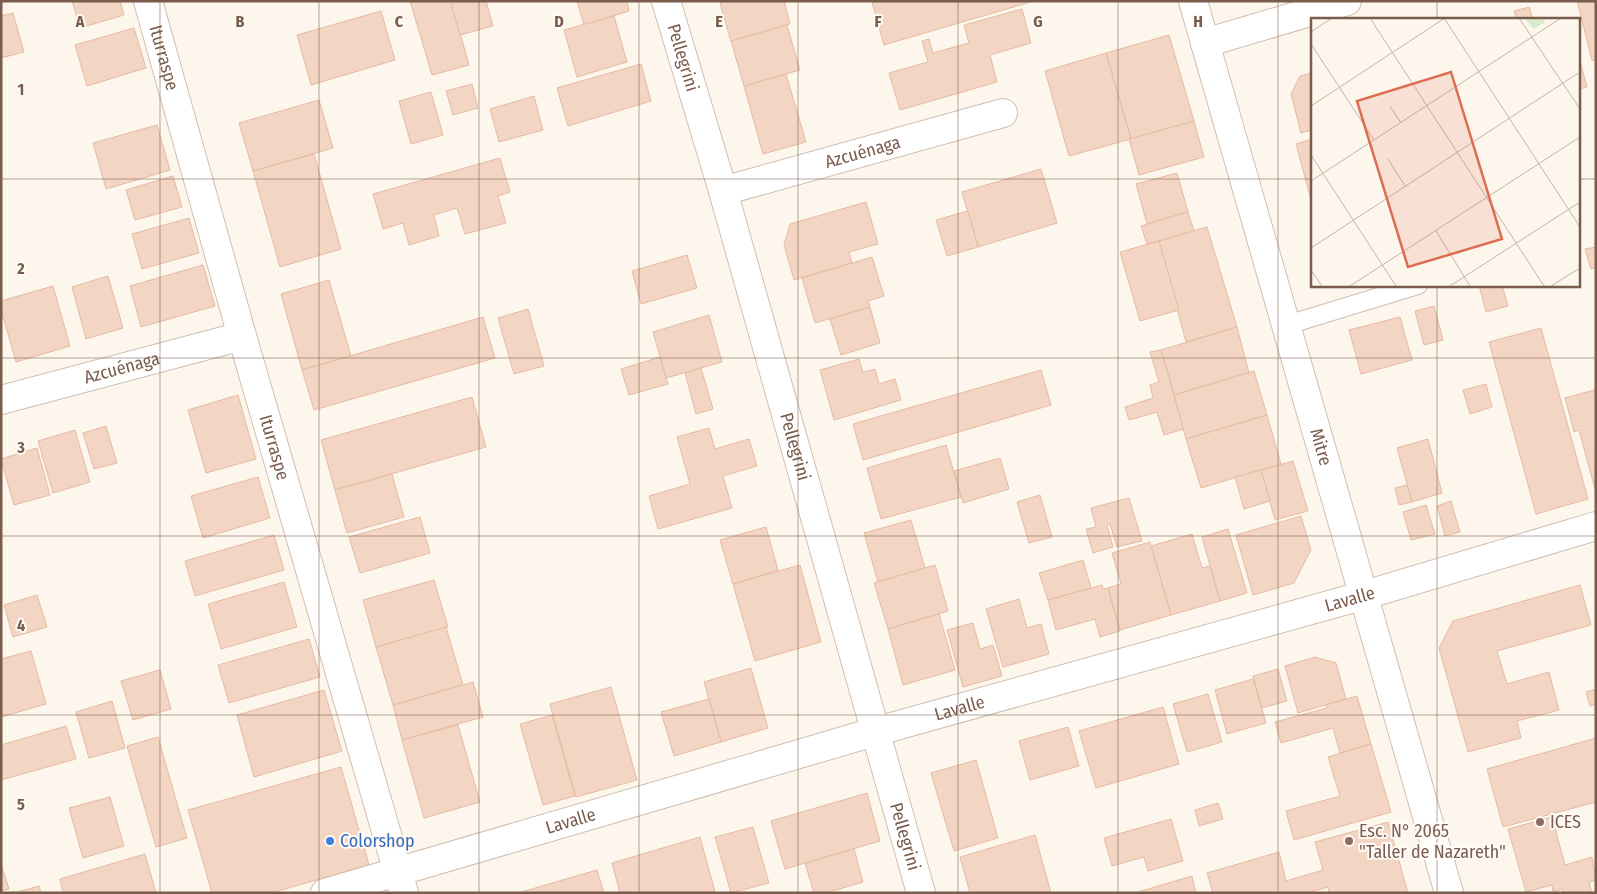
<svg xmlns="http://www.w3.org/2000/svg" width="1597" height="894" font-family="'Fira Sans Condensed',sans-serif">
  <rect width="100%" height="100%" fill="#fdf6ec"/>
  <g fill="#f3d5c3" stroke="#e6bba3">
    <polygon points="72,1 120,1 124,15 80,28"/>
    <polygon points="410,1 451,1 469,65 432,75"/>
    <polygon points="460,1 486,1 493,26 460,35 451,4"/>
    <polygon points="577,1 627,1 629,11 584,25"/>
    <polygon points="728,1 784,1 790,24 731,41 720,3"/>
    <polygon points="876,1 1034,1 884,45 872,2"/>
    <polygon points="1577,1 1596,1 1596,60 1592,60"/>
    <polygon points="1529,7 1533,19 1517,19 1514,11"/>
    <polygon points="1022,9 1031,43 990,55 997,82 900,110 889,73 928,62 922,41 929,39 933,53 969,43 964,25"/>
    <polygon points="381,11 395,60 311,85 297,35"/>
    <polygon points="13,13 24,52 1,58 1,16"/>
    <polygon points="614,16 627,62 577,77 564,30"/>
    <polygon points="787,25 800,70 744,86 731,41"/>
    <polygon points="134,28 146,68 87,86 75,45"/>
    <polygon points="1169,35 1194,121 1131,139 1106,53"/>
    <polygon points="1106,53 1131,139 1069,156 1045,71"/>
    <polygon points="1578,54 1587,87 1578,89"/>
    <polygon points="641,64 651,101 568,126 557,88"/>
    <polygon points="1312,73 1312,130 1301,133 1291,94 1300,76"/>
    <polygon points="786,74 806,142 763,154 744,86"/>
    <polygon points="472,84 478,108 453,115 446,91"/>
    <polygon points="431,92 443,135 411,144 399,101"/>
    <polygon points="534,96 543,130 499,142 490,109"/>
    <polygon points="319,100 333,148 253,171 239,123"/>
    <polygon points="1194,121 1204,157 1139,175 1129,139"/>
    <polygon points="157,125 170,170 106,189 93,143"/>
    <polygon points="1312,139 1312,203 1296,144"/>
    <polygon points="314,154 341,249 280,267 253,171"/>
    <polygon points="500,158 510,192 498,196 506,223 465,234 457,208 434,215 439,236 409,245 403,223 383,229 373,194"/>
    <polygon points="1041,169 1057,223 978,247 962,192"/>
    <polygon points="1177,173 1188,212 1147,224 1136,184"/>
    <polygon points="173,176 182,207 135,220 126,190"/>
    <polygon points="866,202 878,244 849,252 852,263 794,280 784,245 790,224"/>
    <polygon points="968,211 978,247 947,256 936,220"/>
    <polygon points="1188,212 1194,231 1147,244 1141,226"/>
    <polygon points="189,218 199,253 142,269 132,234"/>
    <polygon points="1207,227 1237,327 1186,342 1159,241"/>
    <polygon points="1159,241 1179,310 1140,321 1120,252"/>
    <polygon points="1596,247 1596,267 1591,269 1585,249"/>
    <polygon points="687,255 697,288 641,304 632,271"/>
    <polygon points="872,257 884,296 868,301 870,307 815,323 802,278"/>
    <polygon points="203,265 215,306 141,327 130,286"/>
    <polygon points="108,276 123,328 86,339 72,287"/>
    <polygon points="329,280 351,356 302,370 281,294"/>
    <polygon points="1479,285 1502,285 1508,306 1486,312"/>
    <polygon points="53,286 70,346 16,362 1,309 1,301"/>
    <polygon points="1434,306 1443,340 1424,345 1415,311"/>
    <polygon points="870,307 880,343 841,355 830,319"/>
    <polygon points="528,309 544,366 514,374 498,318"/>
    <polygon points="709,315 722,362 666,378 653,332"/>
    <polygon points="483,317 495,358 314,410 302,370"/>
    <polygon points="1400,317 1412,360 1361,374 1349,330"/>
    <polygon points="1237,327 1249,373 1174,395 1161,350"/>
    <polygon points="1541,328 1588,499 1536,514 1489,342"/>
    <polygon points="1161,350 1184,429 1164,435 1157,412 1129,420 1125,407 1153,398 1150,385 1159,382 1150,352"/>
    <polygon points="660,357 668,384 629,395 621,369"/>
    <polygon points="859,359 863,372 875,369 879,384 895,379 901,400 834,420 820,370"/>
    <polygon points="701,368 713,409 696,414 685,373"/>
    <polygon points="1041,370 1051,405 863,460 853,424"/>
    <polygon points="1254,371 1267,415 1186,439 1174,395"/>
    <polygon points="1486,384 1492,407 1470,414 1463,390"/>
    <polygon points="1594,390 1596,398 1595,489 1579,430 1574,432 1565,398"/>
    <polygon points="238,395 256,459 206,473 188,410"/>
    <polygon points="472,397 486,447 335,490 321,440"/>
    <polygon points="1267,415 1281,464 1201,488 1186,439"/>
    <polygon points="106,426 117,463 94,469 83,433"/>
    <polygon points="709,428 715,449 749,439 757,466 723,476 732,508 658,529 649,496 690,484 677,437"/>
    <polygon points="75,430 90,482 53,493 38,441"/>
    <polygon points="1428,439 1442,493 1412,502 1397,448"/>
    <polygon points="946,445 961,497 881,519 867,468"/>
    <polygon points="37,448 50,495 14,505 1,459"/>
    <polygon points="1000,458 1009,489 963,503 954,471"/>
    <polygon points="1293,461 1308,511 1275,520 1261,470"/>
    <polygon points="1261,470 1270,501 1244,509 1235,477"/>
    <polygon points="392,474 404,517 347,533 335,490"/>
    <polygon points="258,477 270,518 203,538 191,496"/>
    <polygon points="1407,485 1412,502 1399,505 1395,488"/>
    <polygon points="1040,495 1052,537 1029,543 1017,502"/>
    <polygon points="1129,498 1142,541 1117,547 1110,524 1107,525 1113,547 1093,553 1086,529 1096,527 1091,508"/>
    <polygon points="1451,501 1460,532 1445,536 1437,506"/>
    <polygon points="1426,505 1435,534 1411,540 1403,512"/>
    <polygon points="1301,516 1311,550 1294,583 1253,595 1236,535"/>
    <polygon points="420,517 430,553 360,573 349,537"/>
    <polygon points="911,520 925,568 878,582 864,533"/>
    <polygon points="766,527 778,570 733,584 720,540"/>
    <polygon points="1228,529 1247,593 1220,601 1202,537"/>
    <polygon points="1192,534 1202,568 1210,566 1220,601 1171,615 1151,546"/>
    <polygon points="274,535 284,570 195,596 185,561"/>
    <polygon points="1150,542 1171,615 1120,630 1108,588 1121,584 1112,553"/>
    <polygon points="1083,560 1091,588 1048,600 1039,573"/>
    <polygon points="800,565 821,642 755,661 733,584"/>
    <polygon points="935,565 948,611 888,629 874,583"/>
    <polygon points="434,580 448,627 376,647 363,600"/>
    <polygon points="284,582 297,627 221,649 208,604"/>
    <polygon points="1102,585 1103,589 1108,588 1120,631 1100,637 1095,619 1056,630 1048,600"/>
    <polygon points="1580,585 1591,625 1497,651 1507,684 1549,672 1559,710 1517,721 1521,738 1468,752 1439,648 1453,621"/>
    <polygon points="37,595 47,627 13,637 4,605"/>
    <polygon points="1019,599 1027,628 1041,624 1049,654 1003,667 986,609"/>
    <polygon points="939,614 955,670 903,685 888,629"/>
    <polygon points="973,623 980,649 993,645 1002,676 963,687 947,630"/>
    <polygon points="446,627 463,685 393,705 376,647"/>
    <polygon points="309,639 320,677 229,703 218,665"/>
    <polygon points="31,651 46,704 1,717 1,659"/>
    <polygon points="1315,657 1336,663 1346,699 1298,713 1285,666"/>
    <polygon points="751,668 768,728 721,742 704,682"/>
    <polygon points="1278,669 1287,701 1262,708 1253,676"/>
    <polygon points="160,670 171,709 133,720 121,681"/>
    <polygon points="1253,679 1266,723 1227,734 1215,690"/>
    <polygon points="473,682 483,717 402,740 393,705"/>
    <polygon points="611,687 637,780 576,797 550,704"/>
    <polygon points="1596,689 1596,704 1590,706 1586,692"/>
    <polygon points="324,690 342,751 254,777 237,715"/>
    <polygon points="1208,694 1222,742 1187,752 1173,704"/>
    <polygon points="1357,696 1371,744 1340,753 1333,728 1281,743 1275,722 1327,708 1326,705"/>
    <polygon points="709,699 721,742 674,756 661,712"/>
    <polygon points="112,701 125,748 89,758 76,712"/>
    <polygon points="1163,707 1179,764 1096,788 1079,731"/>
    <polygon points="552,715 575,796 543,805 520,724"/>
    <polygon points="458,725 480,802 424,818 402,740"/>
    <polygon points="66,726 76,759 1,780 1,745"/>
    <polygon points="1068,727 1079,766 1030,780 1019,741"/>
    <polygon points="158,737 187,838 156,847 127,746"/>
    <polygon points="1596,738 1596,802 1503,827 1487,769"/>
    <polygon points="1371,744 1391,812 1294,840 1286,811 1340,796 1328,757"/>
    <polygon points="976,760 998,838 954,851 931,773"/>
    <polygon points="341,767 369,865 271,893 212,893 188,810"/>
    <polygon points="867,793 880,841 785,869 771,821"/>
    <polygon points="110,797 124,846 83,858 69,808"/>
    <polygon points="1218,803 1223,819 1199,826 1195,810"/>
    <polygon points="1552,817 1565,865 1592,857 1596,880 1589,882 1592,893 1563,893 1562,889 1553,892 1552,885 1526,892 1508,829"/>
    <polygon points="1171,819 1183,861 1148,871 1144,857 1112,866 1104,838"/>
    <polygon points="1388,822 1408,893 1329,893 1328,887 1308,893 1213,893 1207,873 1279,852 1286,881 1323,870 1315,842"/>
    <polygon points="753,827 769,883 731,893 715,837"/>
    <polygon points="1035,835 1051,893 970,893 960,857"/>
    <polygon points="700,837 715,892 620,893 612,863"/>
    <polygon points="854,849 863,882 826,893 814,893 805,863"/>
    <polygon points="145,854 156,893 63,893 60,879"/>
    <polygon points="1,864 9,889 1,891"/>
    <polygon points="597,870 604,893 518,893"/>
    <polygon points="1192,876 1196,893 1138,893 1138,892"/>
    <polygon points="39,886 41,893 14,893"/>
  </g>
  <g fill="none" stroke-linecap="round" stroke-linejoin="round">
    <g stroke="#d1beb0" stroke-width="20">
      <polyline id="service" points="1287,325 1418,285"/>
    </g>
    <g stroke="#d1beb0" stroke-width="30">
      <g id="minor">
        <path id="s1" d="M148,1L242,336L404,893"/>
        <path id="s2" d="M666,1L723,191L921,893"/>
        <polyline points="1205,43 1347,1"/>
        <path id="s3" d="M723,191L1003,113"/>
        <path id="s4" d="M1,400L242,336"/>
        <path id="s5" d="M325,893L874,732L1365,595L1596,526"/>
      </g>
    </g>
    <g stroke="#d1beb0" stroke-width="30">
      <g id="tertiary">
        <path id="s6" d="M1193,1L1449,893"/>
      </g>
    </g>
    <use href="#service" stroke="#fff" stroke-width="18"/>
    <use href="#minor" stroke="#fff" stroke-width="28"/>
    <use href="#tertiary" stroke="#fff" stroke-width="28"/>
  </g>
  <path fill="none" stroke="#7a5c4d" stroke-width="1" stroke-opacity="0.55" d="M160,1V893M319,1V893M479,1V893M639,1V893M798,1V893M958,1V893M1118,1V893M1278,1V893M1437,1V19M1,179H1312M1578,179H1596M1437,285V893M1,358H1596M1,536H1596M1,715H1596"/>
  <g fill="#8d6e63" stroke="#fffaf3" stroke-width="2">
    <circle cx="1540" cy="822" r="5"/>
    <circle cx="1349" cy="841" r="5"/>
  </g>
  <circle fill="#3f7fe0" stroke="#fffaf3" stroke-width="2" cx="330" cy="841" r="5"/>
  <g text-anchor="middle" stroke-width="4" stroke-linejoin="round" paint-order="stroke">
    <g font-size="18" fill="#7a5c4d" stroke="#fffaf3">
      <text dy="6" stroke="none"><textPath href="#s2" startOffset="59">Pellegrini</textPath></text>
      <text dy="6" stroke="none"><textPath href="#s1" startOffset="59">Iturraspe</textPath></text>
      <text dy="6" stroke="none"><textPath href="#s3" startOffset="145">Azcuénaga</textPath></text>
      <text dy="6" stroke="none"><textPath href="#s4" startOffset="125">Azcuénaga</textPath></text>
      <text dy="6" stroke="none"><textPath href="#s2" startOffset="464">Pellegrini</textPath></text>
      <text dy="6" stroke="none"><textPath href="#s6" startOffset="464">Mitre</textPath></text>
      <text dy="6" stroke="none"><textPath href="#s1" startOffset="464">Iturraspe</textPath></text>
      <text dy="6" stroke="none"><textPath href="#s5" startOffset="1066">Lavalle</textPath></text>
      <text dy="6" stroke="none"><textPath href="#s5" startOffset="661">Lavalle</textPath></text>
      <text dy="6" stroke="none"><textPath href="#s5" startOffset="256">Lavalle</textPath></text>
      <text dy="6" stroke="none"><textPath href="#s2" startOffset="869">Pellegrini</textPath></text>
    </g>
    <g font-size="18" fill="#785e54" stroke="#fffaf3" text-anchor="start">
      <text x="1550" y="828">ICES</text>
      <text x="1359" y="837">Esc. N° 2065<tspan x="1359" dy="21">"Taller de Nazareth"</tspan></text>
    </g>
    <g font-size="18" fill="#366cbe" stroke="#fffaf3" text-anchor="start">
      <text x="340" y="847">Colorshop</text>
    </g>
  </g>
  <g transform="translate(1311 18)">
    <rect width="269" height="269" fill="#fdf6ec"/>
    <path d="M213,0H232L234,4L223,11Z" fill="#d8ecc9"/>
    <path fill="none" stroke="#c5b3a7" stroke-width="1" d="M59,0L233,268M133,0L269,209M208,0L269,91M0,14L21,0M0,26L63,122M0,88L134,0M79,88L90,105M0,137L85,268M77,141L94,168M0,163L250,0M125,213L159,268M0,230L269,54M0,252L11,268M39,268L269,119M139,268L269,184M240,268L269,250"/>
    <path fill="#dc6d51" fill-opacity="0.15" stroke="#dc6d51" stroke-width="2.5" d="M140,54L191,221L97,249L46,83Z"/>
    <rect width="269" height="269" fill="none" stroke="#7a5c4d" stroke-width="2.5"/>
  </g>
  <g font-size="16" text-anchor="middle" font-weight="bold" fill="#7a5c4d" stroke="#fffaf3" stroke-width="4" stroke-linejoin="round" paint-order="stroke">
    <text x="80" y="27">A</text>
    <text x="240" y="27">B</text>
    <text x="399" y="27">C</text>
    <text x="559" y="27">D</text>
    <text x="719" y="27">E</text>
    <text x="878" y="27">F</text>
    <text x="1038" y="27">G</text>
    <text x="1198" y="27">H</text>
    <text x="21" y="95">1</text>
    <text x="21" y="274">2</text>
    <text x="21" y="453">3</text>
    <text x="21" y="631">4</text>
    <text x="21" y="810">5</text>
  </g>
  <rect width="1597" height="894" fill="none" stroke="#7a5c4d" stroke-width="5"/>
</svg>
